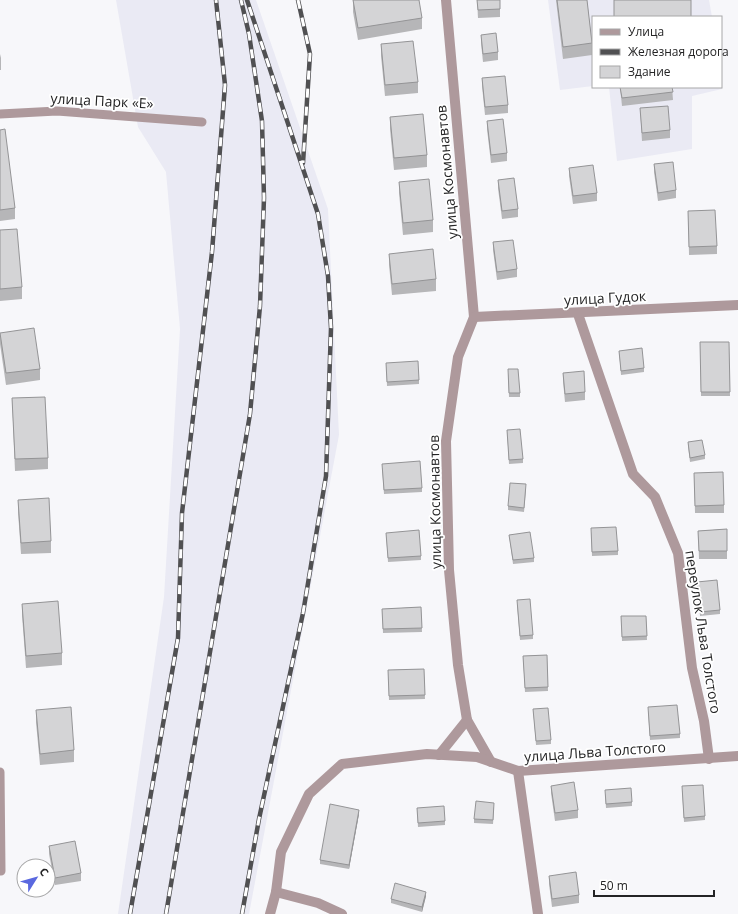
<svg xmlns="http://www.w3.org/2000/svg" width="738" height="914" font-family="'Open Sans',sans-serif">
  <rect width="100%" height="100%" fill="#f7f7fa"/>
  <g fill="#eaeaf4">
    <polygon points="116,0 256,0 328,209 339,435 249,914 118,914 164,597 180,329 166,172 138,127"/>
    <polygon points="548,0 709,0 712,17 593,17 593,86 560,90"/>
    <polygon points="721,83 722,89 692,96 692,149 617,161 609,87 721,87"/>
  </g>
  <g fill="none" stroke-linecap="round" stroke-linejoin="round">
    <g stroke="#ae999c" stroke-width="9">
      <polyline points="0,114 57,111 202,122"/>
      <polyline points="0,772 1,871"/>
    </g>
    <g stroke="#ae999c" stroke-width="10">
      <polyline points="446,0 474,317 458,357 446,441 449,570 458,665 467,720 491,762"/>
      <polyline points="578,314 633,474 655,497 678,553 692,668 704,721 709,759"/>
      <polyline points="474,317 738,305"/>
      <polyline points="439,755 467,720"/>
      <polyline points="518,771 538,914"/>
      <polyline points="276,892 318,903 342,914"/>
      <polyline points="270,914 276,892 281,852 309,794 342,764 427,754 477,757 518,771 738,756"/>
    </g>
    <g stroke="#505052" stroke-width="4.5">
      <g id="rail">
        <polyline points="298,0 310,54 303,163"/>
        <polyline points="130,914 178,638 182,513 212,252 225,85 216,0"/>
        <polyline points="166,914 250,414 260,306 264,198 262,121 249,34 241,0"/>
        <polyline points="242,914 259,819 303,613 326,476 331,328 328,276 318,214 247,0"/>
      </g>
    </g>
    <use href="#rail" stroke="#fff" stroke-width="3" stroke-dasharray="9" stroke-linecap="butt"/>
  </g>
  <g fill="#b6b6b8">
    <polygon points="353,0 422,18 422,29 358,40 353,12"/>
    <polygon points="477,0 500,0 500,17 478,18"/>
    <polygon points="556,0 587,0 592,43 592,55 563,59"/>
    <polygon points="481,35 498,52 498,60 483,62 481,43"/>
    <polygon points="381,44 418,82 418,93 385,96 381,56"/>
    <polygon points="0,54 1,58 1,70 0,70"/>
    <polygon points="482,78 508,105 508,113 485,115 482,86"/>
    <polygon points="620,87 672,87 673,100 622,106"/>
    <polygon points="640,108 670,130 670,138 642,141"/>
    <polygon points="390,117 427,155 427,167 394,170 390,129"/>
    <polygon points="487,121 507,153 507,161 491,163 487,129"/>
    <polygon points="0,130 15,208 15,219 0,221"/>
    <polygon points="654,164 676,190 676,198 658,201 654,172"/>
    <polygon points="569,168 597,193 597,201 573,204 569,176"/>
    <polygon points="498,180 518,209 518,217 502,219 498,188"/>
    <polygon points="399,182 433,220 433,232 403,235 399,193"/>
    <polygon points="688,211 717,246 717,254 689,255"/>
    <polygon points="0,230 22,287 22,299 0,301"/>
    <polygon points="493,242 517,269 517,277 497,280 493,250"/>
    <polygon points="389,254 436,279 436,291 392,295 389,265"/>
    <polygon points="0,333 40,369 40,380 6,385 0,344"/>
    <polygon points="700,342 729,342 730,396 701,396"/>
    <polygon points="619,351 644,368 644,372 621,375"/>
    <polygon points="386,363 419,380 419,384 387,386"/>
    <polygon points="508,373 520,393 520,397 509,397"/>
    <polygon points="563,373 585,392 585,400 565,402 563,381"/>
    <polygon points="12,398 48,458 48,469 15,471"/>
    <polygon points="507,430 523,459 523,463 509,464"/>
    <polygon points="688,442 705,455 705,459 690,462 688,446"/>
    <polygon points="382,468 422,488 422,492 384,494"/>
    <polygon points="694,473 724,505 724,513 695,513"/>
    <polygon points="526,489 524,512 508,510 508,506"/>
    <polygon points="18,500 51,541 51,553 21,554 18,512"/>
    <polygon points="727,529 727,559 699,559 698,531"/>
    <polygon points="591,532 618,551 618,555 592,556"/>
    <polygon points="386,533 421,556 421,560 388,562"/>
    <polygon points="509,535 534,558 534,562 513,564"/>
    <polygon points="697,582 720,610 720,614 700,616"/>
    <polygon points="22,604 62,653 62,665 26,668 22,615"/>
    <polygon points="517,604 533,635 533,639 520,640"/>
    <polygon points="421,607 422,632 383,633 382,609"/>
    <polygon points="621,616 646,616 647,640 622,641"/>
    <polygon points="547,655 548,691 525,692 523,656"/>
    <polygon points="424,669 425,699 389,700 388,670"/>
    <polygon points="533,709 551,740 551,744 536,745"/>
    <polygon points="36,710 74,750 74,762 40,765 36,722"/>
    <polygon points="648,711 680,734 680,738 650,740"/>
    <polygon points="551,786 578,810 578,818 555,821 551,793"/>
    <polygon points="682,790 705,816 705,820 684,822"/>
    <polygon points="605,794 632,802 632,806 606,808"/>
    <polygon points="494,807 493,824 474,823 474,819"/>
    <polygon points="417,808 445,821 445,825 418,827"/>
    <polygon points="359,814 349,869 320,864 320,860"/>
    <polygon points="49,846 81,873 81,881 55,885 49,854"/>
    <polygon points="549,876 579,895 579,903 552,907 549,884"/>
    <polygon points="426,896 422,912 391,903 391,899"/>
  </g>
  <g fill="#949496">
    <polygon points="359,810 359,814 349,869 349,865"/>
    <polygon points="426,892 426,896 422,912 422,907"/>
  </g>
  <g fill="#d4d4d6" stroke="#949496">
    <polygon points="353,0 419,0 422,18 358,28"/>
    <polygon points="477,0 500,0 500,9 478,10"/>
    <polygon points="557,0 587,0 592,43 563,47"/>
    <rect x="614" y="0" width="77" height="17"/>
    <polygon points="496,33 498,52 483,54 481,35"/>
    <polygon points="413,41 418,82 385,85 381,44"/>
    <polygon points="505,76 508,105 485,107 482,78"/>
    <polygon points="620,87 672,87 673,92 622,98"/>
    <polygon points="668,106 670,130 642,133 640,108"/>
    <polygon points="423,114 427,155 394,158 390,117"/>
    <polygon points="503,119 507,153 491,155 487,121"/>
    <polygon points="5,129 15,208 0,210 0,130"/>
    <polygon points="673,162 676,190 658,193 654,164"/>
    <polygon points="593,165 597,193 573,196 569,168"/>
    <polygon points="514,178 518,209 502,211 498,180"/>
    <polygon points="429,179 433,220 403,223 399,182"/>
    <polygon points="715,210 717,246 689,247 688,211"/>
    <polygon points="17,229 22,287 0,289 0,230"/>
    <polygon points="513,240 517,269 497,272 493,242"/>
    <polygon points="433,249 436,279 392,284 389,254"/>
    <polygon points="34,328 40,369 6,373 0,333"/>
    <polygon points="700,342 729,342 730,392 701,392"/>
    <polygon points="642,348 644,368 621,371 619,351"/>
    <polygon points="418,361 419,380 387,382 386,363"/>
    <polygon points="508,369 518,369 520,393 509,393"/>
    <polygon points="584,371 585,392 565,394 563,373"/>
    <polygon points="45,397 48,458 15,459 12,398"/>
    <polygon points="520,429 523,459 509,460 507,430"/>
    <polygon points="702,440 705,455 690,458 688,442"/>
    <polygon points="420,461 422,488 384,490 382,464"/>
    <polygon points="723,472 724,505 695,506 694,473"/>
    <polygon points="510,483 526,484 524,508 508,506"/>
    <polygon points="49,498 51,541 21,543 18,500"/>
    <polygon points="616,527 618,551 592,552 591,528"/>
    <polygon points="727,529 727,551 699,551 698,531"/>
    <polygon points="419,530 421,556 388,558 386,533"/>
    <polygon points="530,532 534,558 513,560 509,535"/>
    <polygon points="717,580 720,610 700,612 697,582"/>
    <polygon points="530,599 533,635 520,636 517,600"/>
    <polygon points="58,601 62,653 26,656 22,604"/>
    <polygon points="421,607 422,628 383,629 382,609"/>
    <polygon points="621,616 646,616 647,636 622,637"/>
    <polygon points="547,655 548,687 525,688 523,656"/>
    <polygon points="424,669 425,695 389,696 388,670"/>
    <polygon points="677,705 680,734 650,736 648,707"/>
    <polygon points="71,707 74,750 40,754 36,710"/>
    <polygon points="548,708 551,740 536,741 533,709"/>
    <polygon points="574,782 578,810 555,813 551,786"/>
    <polygon points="703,785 705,816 684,818 682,786"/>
    <polygon points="631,788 632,802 606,804 605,790"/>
    <polygon points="476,801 494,803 493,820 474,819"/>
    <polygon points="330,804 359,810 349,865 320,860"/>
    <polygon points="444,806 445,821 418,823 417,808"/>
    <polygon points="75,841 81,873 55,878 49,846"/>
    <polygon points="576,872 579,895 552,899 549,876"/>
    <polygon points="395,883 426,892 422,907 391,899"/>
  </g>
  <g text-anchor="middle" stroke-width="3.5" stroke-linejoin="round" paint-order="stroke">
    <g font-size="14" fill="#242425" stroke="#fff">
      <text transform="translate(102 101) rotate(3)" y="5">улица Парк «Е»</text>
      <text transform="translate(447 172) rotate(-95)" y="5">улица Космонавтов</text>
      <text transform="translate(605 298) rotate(-3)" y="5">улица Гудок</text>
      <text transform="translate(435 502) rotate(-91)" y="5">улица Космонавтов</text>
      <text transform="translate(703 632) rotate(81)" y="5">переулок Льва Толстого</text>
      <text transform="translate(595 752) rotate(-4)" y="5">улица Льва Толстого</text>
    </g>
  </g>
  <rect x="592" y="16" width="130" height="72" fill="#ffffff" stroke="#a7a7a8"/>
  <rect x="600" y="29" width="20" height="6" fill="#ae999c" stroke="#a7a7a8"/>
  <text x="628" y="36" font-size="12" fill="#242425">Улица</text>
  <rect x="600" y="49" width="20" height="6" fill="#505052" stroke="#a7a7a8"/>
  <text x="628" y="56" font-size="12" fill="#242425">Железная дорога</text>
  <rect x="600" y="66" width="20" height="12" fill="#d4d4d6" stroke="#a7a7a8"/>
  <text x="628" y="76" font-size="12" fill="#242425">Здание</text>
  <g transform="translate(36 878) rotate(53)"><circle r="19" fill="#ffffff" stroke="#a7a7a8"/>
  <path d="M0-3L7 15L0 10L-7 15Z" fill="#5a68df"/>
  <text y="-6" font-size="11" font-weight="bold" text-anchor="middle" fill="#242425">С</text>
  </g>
  <path d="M594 890v6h120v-6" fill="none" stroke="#242425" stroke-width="2"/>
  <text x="600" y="890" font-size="12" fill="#242425" stroke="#ffffff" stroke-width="3" paint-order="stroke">50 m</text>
</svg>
